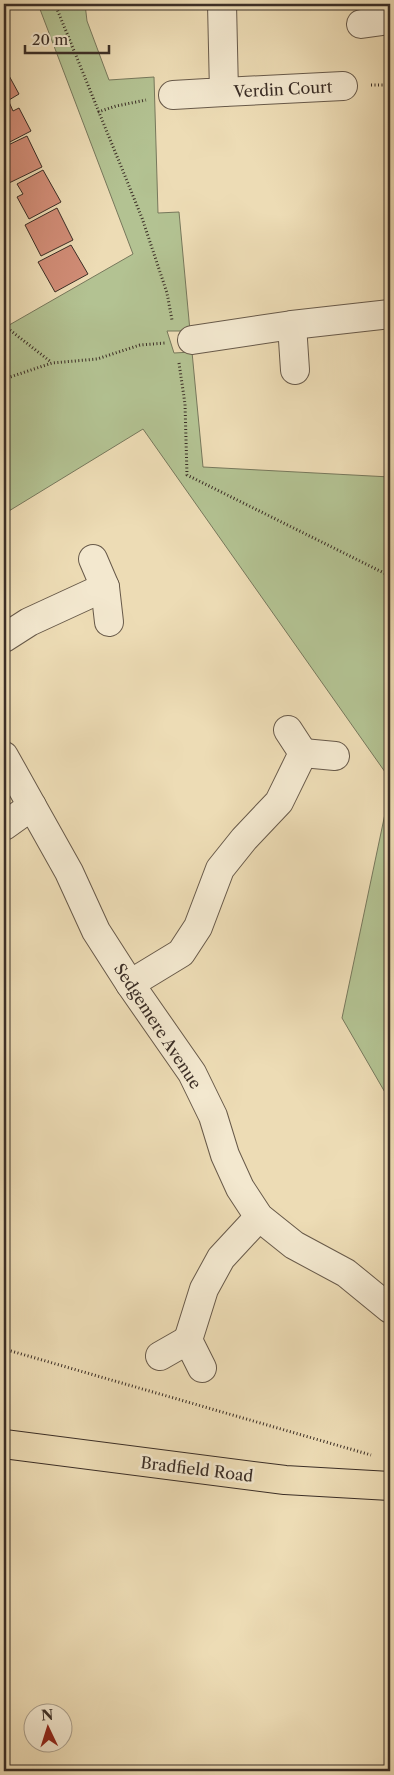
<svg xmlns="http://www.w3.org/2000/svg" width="394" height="1775" font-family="'Libre Caslon Text',serif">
  <rect width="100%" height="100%" fill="#eddcb5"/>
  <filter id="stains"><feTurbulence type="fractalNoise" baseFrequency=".004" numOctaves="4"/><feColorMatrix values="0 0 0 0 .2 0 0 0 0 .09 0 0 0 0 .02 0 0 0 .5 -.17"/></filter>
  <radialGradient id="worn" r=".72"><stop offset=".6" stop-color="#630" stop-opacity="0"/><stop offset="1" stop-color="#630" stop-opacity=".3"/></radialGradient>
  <g fill="#b3c292" stroke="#77785c">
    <polygon points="38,4 85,4 87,21 109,80 154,77 158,213 179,212 190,331 167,331 174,353 192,352 203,467 390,477 390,779 143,429 4,514 4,328 133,254"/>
    <polygon points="390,790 390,1101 342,1018"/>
  </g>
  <g fill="#d18d77" stroke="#3b2e26">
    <polygon points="7,72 19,94 4,103 4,74"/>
    <polygon points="9,102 13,111 19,108 31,131 4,145 4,104"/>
    <polygon points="27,136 42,167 9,183 4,173 4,147"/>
    <polygon points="43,170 61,202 29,219 17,197 23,194 17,184"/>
    <polygon points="57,208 73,240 41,256 25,225"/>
    <polygon points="71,245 88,274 55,292 38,262"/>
  </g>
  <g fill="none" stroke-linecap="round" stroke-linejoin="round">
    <g stroke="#685a4a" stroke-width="30">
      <g id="minor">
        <polyline points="361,24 390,20"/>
        <polyline points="224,92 343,86"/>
        <polyline points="173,95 224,92 222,4"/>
        <polyline points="292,325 295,370"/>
        <polyline points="192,340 292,325 390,314"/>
        <polyline points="93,559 105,587 109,622"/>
        <polyline points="4,638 29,622 105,587"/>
        <polyline points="303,753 335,756"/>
        <polyline points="4,756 32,806"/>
        <polyline points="4,826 32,806 69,872 96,931 130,984 192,1073 213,1116 225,1155 240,1188 259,1217 294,1245 346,1273 390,1309"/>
        <polyline points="130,984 181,953 198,927 220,869 244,839 279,802 303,753 288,730"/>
        <polyline points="160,1356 188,1340"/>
        <polyline points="202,1368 188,1340 204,1289 221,1258 259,1217"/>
      </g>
    </g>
    <g stroke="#3b2e26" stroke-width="30">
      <polyline id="major" points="4,1444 285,1480 390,1486"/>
    </g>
    <g stroke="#3b2e26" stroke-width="3" stroke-dasharray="1 2.5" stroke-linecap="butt">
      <polyline points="55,4 142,218 167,293 172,320"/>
      <polyline points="371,85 390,85"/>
      <polyline points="98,112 116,106 146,100"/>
      <polyline points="4,322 6,327 51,362"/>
      <polyline points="4,349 6,327"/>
      <polyline points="179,363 185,404 187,475 390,576"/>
      <polyline points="4,379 52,363 97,359 140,345 165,343"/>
      <polyline points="4,1349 371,1455"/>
    </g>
    <use href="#minor" stroke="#f3e8cf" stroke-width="28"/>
    <use href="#major" stroke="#eddcb5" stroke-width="28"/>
  </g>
  <g text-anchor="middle" stroke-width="5" stroke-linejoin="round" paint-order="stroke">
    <g font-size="16" fill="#3b2e26" stroke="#f3e8cf">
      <text transform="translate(283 89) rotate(-3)" y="6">Verdin Court</text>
      <text transform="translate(158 1026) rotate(57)" y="6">Sedgemere Avenue</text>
      <text transform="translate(197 1469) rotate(7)" y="6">Bradfield Road</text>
    </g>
  </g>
  <rect width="394" height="1775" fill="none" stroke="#eddcb5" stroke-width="20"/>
  <rect x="5" y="5" width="384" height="1765" fill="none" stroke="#3b2e26" stroke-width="2.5"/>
  <rect x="10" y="10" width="374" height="1755" fill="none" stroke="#3b2e26"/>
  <g transform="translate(48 1728) rotate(356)"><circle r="24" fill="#f3e8cf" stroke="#a99e8b"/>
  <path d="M0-4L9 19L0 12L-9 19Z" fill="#8f2418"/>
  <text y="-8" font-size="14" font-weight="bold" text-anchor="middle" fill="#3b2e26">N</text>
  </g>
  <path d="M25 45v8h84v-8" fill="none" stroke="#3b2e26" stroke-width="2.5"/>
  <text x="32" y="45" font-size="15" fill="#3b2e26" stroke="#f3e8cf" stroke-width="4" paint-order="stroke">20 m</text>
  <rect width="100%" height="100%" filter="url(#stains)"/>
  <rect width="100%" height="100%" fill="url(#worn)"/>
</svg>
